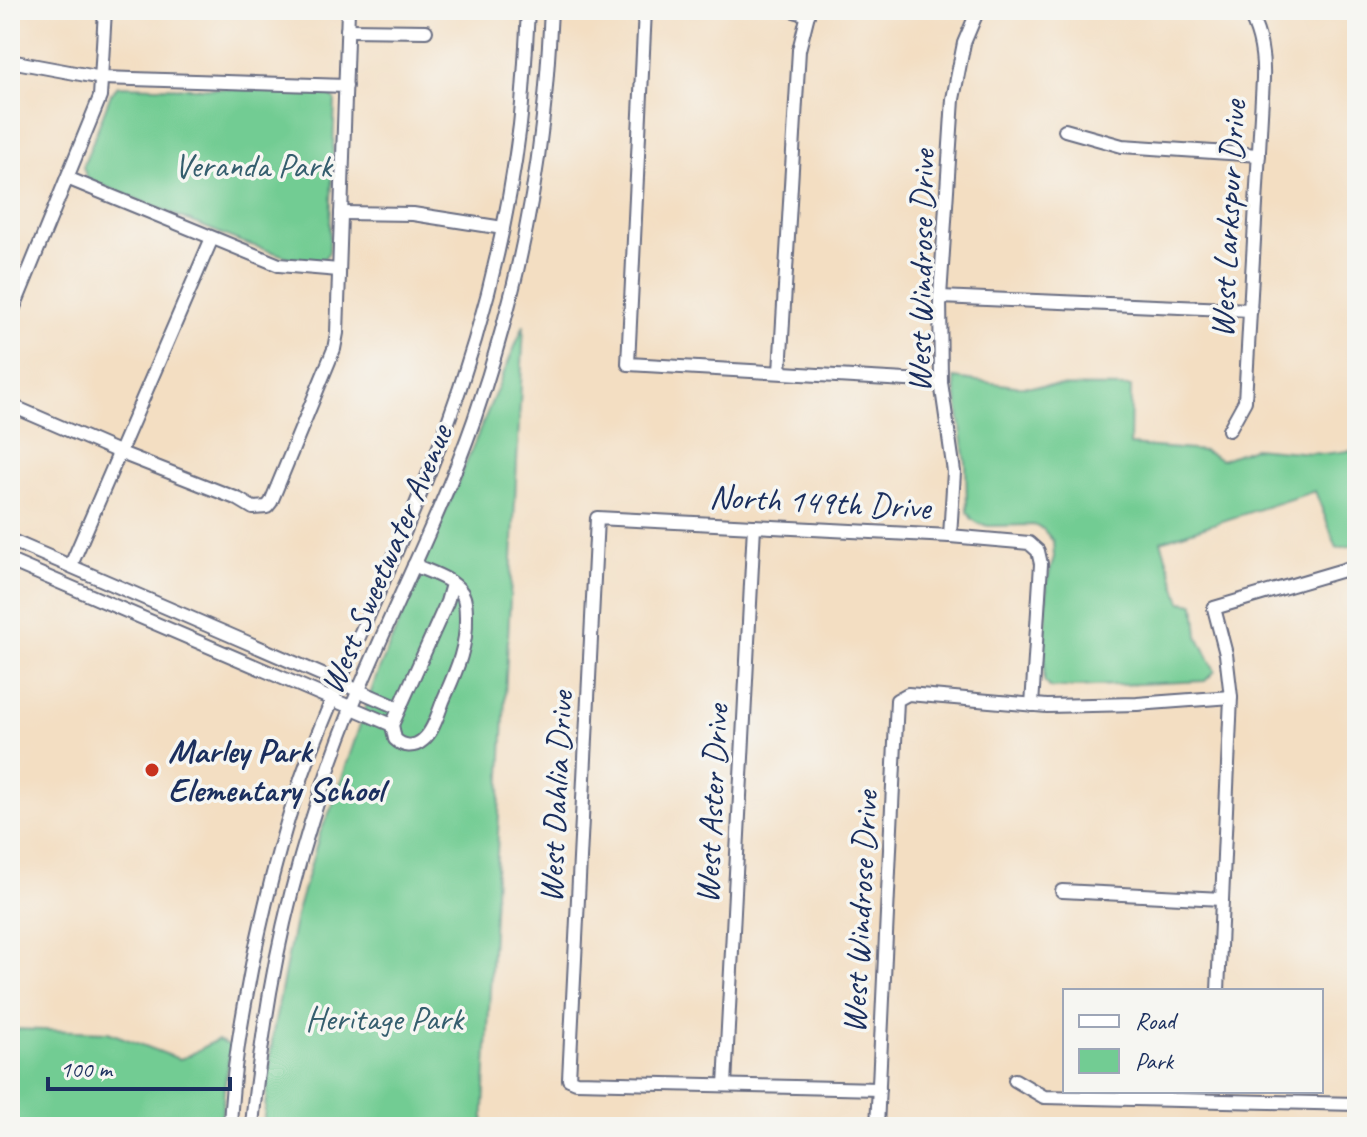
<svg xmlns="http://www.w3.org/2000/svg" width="1367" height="1137" font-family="Caveat,sans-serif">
  <rect width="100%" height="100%" fill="#f6f6f2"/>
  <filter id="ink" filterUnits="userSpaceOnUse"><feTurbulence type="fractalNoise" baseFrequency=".0125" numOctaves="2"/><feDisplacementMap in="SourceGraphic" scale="16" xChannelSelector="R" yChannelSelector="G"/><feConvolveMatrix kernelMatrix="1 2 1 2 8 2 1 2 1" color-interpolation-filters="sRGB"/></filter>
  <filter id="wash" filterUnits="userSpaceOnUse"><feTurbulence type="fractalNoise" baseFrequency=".006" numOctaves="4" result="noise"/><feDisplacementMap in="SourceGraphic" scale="32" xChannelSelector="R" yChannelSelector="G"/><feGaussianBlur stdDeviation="1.8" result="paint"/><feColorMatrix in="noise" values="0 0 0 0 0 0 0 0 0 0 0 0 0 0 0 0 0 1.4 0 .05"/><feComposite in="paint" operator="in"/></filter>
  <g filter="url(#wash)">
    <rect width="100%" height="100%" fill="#f3dec2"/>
    <g fill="#72cc93" stroke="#467e78" stroke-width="2">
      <polygon points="118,86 278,90 329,94 335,100 329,252 322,261 291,258 239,241 87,179 83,167 111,94"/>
      <polygon points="524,325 483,1127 263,1127 273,1032 286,966 296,915 320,833 334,802 376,677"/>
      <polygon points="954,378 1015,386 1131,387 1130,445 1204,451 1221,460 1253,448 1323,454 1357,450 1357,545 1337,548 1315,491 1161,541 1181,602 1195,604 1198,636 1215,671 1205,681 1050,688 1044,681 1047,581 1054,557 1053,541 1043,529 1033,525 988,526 978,523 972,519 967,511 966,463"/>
      <path d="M10,1029L108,1032L179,1059C192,1057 203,1045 218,1040L231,1046L224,1089L221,1127H10Z"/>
    </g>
  </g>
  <g filter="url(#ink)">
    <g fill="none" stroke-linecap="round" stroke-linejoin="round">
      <g stroke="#676c81" stroke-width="16">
        <g id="minor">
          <polyline points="645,10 628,364 941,382"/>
          <polyline points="791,10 808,15"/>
          <polyline points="347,30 426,31"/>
          <polyline points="10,61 102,78 346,86"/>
          <polyline points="1065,130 1122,146 1259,155"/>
          <polyline points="67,178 279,265 339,270"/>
          <polyline points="341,213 413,214 503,228"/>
          <polyline points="940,297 1251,310"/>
          <polyline points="10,317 100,97 105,10"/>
          <polyline points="780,372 799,50 809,10"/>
          <polyline points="10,405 121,453 238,499 253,508 267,507 271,502 334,349 337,333 348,10"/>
          <path d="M1229,430L1245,401L1263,79C1264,54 1260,31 1247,10"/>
          <polyline points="950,536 954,472 941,382 940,297 953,99 964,43 978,10"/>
          <polyline points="10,540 399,708"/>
          <polyline points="10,561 392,725"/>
          <polyline points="71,565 212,238"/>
          <path d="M414,565C429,572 452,578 462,593C466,600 466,609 466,618C467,649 455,673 443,701C438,714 433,732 423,740C414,748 403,747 395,739L392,725L447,602L452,584"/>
          <polyline points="1062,891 1222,899"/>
          <polyline points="1218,991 1231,697 1226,654 1214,608 1357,566"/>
          <polyline points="1015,1080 1044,1097 1357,1104"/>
          <polyline points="725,1085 754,526"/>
          <polyline points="879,1089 576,1082 569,1079 597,518 950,536 1029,543 1038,551 1041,564 1032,705"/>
          <path d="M230,1127C232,1073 242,1018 252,965C267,892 285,819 312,749C353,644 404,542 443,436C480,336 507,231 520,125C524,87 526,48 528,10"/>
          <path d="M252,1127C254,1097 259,1067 263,1037C279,923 310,811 353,704C392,609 440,517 474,420C507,324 531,225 542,125C547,87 549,48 551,10"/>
          <polyline points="877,1127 897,700 908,694 1047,706 1137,704 1231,697"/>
        </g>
      </g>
      <use href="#minor" stroke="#fff" stroke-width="12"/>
    </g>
  </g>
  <circle fill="#c8321e" stroke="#f6f6f2" stroke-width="3" cx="152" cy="770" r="8"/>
  <g text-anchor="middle" stroke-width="7" stroke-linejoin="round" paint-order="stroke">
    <g font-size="34" fill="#355e6e" stroke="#f6f6f2">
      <text x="253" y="177">Veranda Park</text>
      <text x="384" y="1030">Heritage Park</text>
    </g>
    <g font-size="34" fill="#1b2f5e" stroke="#f6f6f2">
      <text transform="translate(1227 219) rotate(-87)" y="12">West Larkspur Drive</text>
      <text transform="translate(920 271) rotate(-89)" y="12">West Windrose Drive</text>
      <text transform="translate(820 501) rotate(3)" y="12">North 149th Drive</text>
      <text transform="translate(385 559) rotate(-67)" y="12">West Sweetwater Avenue</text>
      <text transform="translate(555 797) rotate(-87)" y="12">West Dahlia Drive</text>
      <text transform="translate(711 804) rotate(-87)" y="12">West Aster Drive</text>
      <text transform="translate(859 912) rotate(-87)" y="12">West Windrose Drive</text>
    </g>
    <g font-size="34" font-weight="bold" fill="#1b2f5e" stroke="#f6f6f2" text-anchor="start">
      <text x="168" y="762">Marley Park<tspan x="168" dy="39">Elementary School</tspan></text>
    </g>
  </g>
  <rect width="1367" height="1137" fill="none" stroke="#f6f6f2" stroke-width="40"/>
  <rect x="1063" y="989" width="260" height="104" fill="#f6f6f2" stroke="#9ea6b7" stroke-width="2"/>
  <rect x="1079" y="1015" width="40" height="12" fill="#ffffff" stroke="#9ea6b7" stroke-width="2"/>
  <text x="1135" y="1029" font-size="24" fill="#1b2f5e">Road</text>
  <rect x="1079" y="1049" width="40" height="24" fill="#72cc93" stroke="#9ea6b7" stroke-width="2"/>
  <text x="1135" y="1069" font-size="24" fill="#1b2f5e">Park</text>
  <path d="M48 1077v12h182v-12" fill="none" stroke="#1b2f5e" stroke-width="4"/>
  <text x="60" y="1077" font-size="24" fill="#1b2f5e" stroke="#f6f6f2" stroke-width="6" paint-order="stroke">100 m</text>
</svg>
